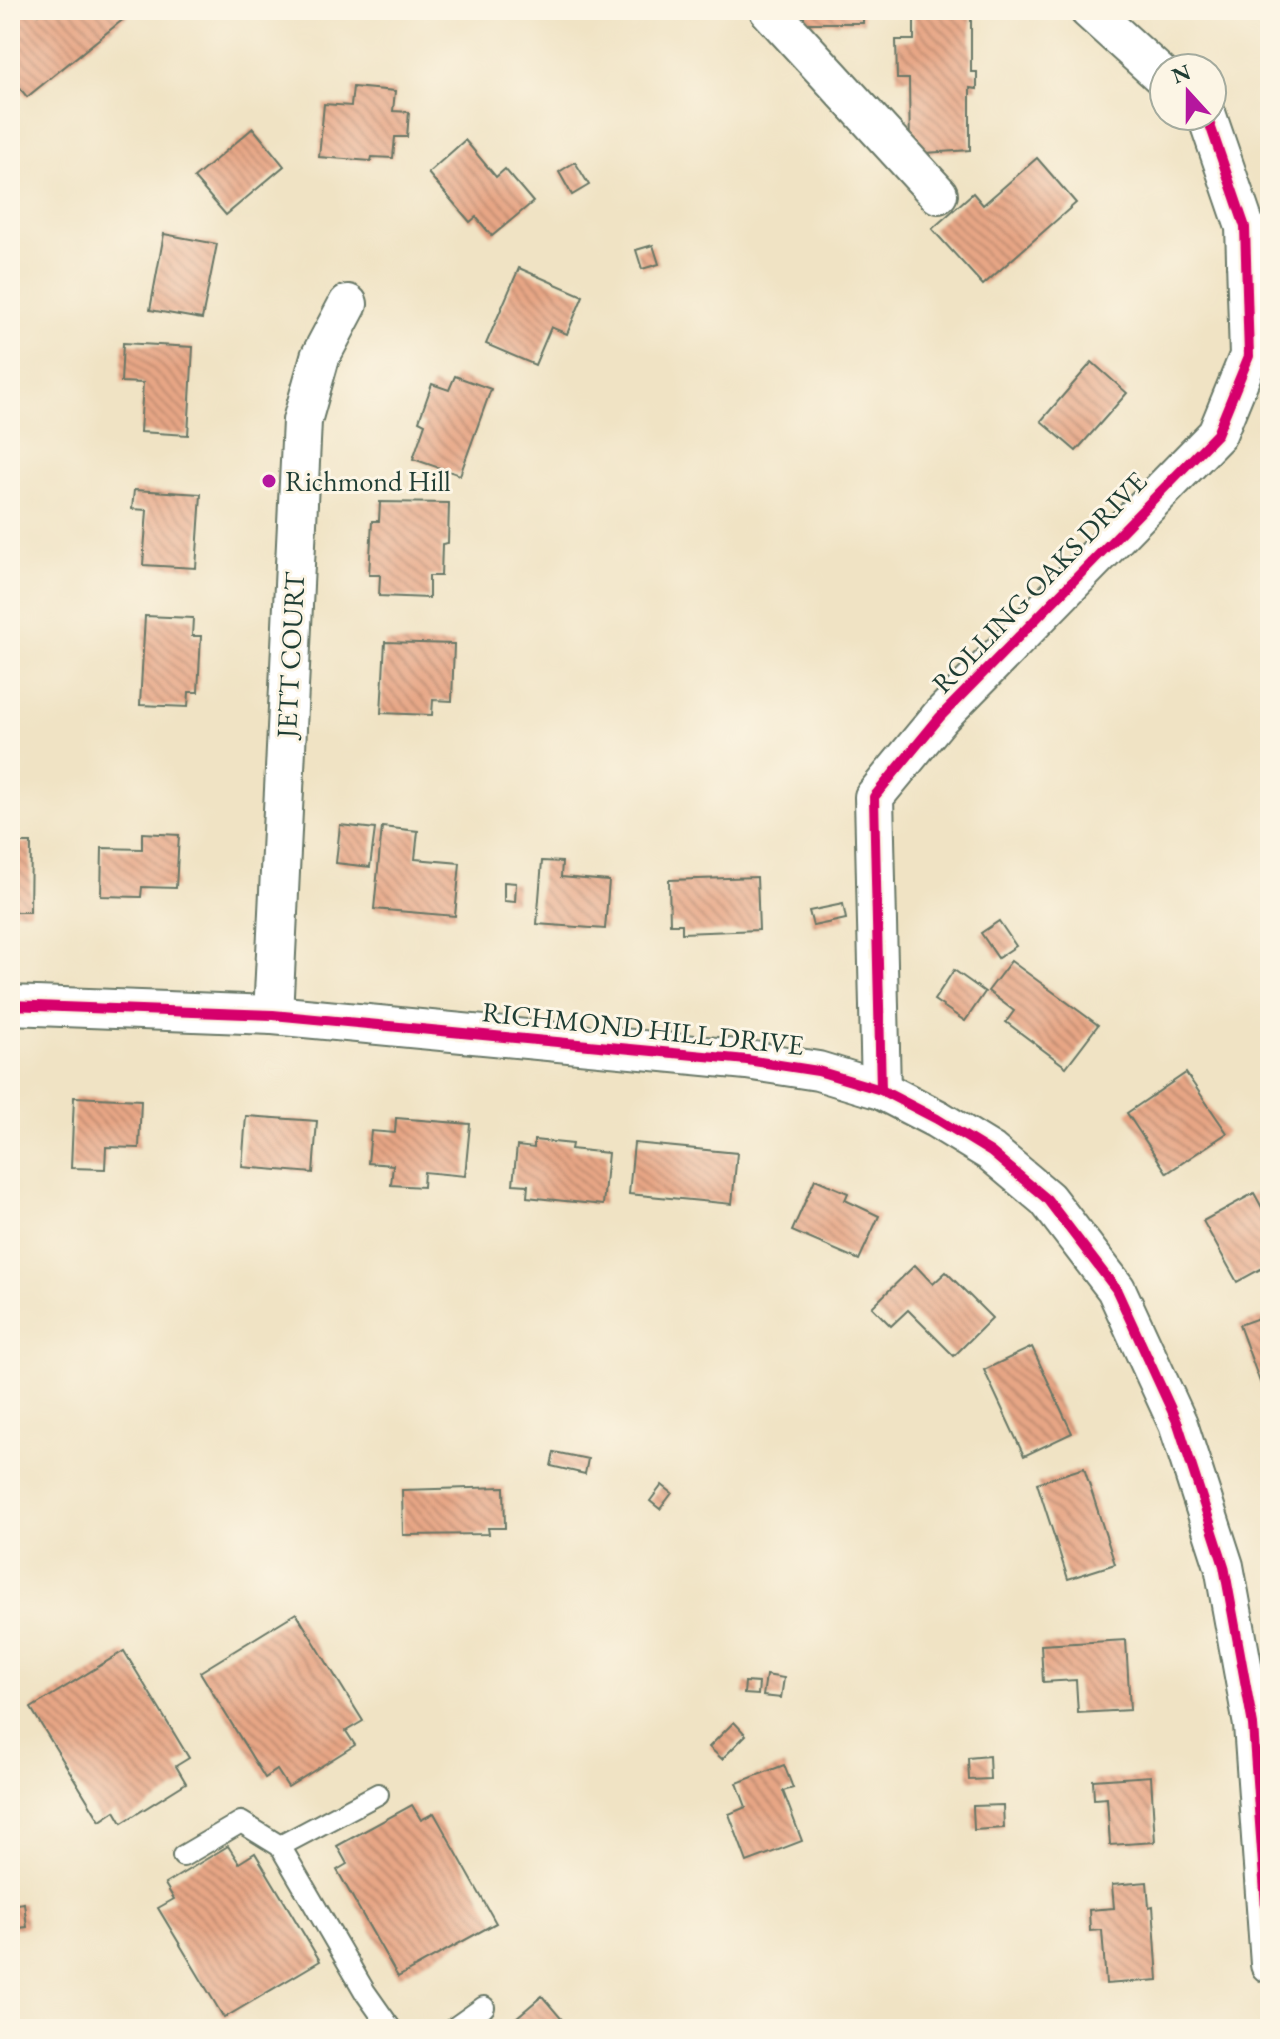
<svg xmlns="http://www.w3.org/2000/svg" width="1280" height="2039" font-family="'EB Garamond',serif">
  <defs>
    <pattern id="building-back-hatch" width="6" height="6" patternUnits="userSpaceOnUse" patternTransform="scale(2)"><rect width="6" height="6" fill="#e7a685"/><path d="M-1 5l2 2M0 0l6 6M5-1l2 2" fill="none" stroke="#bb886e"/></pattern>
  </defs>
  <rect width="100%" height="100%" fill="#fcf5e5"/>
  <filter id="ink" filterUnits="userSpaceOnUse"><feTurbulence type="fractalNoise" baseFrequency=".0125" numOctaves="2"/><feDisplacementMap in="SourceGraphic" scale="16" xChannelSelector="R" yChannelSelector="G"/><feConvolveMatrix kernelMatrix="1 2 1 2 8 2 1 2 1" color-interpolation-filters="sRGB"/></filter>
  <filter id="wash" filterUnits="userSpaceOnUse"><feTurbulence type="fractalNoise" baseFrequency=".006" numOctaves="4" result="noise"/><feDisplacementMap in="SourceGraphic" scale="32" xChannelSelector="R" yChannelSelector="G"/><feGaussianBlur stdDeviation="1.8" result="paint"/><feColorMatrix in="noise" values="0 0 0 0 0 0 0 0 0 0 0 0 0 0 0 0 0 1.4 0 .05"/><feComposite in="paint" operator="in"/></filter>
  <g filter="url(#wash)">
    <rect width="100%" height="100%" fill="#f0e3c4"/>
    <g id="blocks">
      <g fill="url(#building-back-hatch)">
        <polygon points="19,10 35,10 38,14 43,10 129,10 131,13 27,97 10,76 10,17"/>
        <rect x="804" y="10" width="59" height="13"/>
        <polygon points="971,14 971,72 977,72 977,89 970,88 970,150 910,154 909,79 897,79 896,40 914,40 914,15"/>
        <polygon points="353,87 395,91 393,111 409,112 407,137 395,137 393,158 372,157 371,161 319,157 324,104 351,106"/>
        <polygon points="253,128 284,166 226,215 194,178"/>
        <polygon points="465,140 496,177 505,169 533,202 492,236 476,217 470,222 428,173"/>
        <polygon points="1037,158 1076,203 983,285 932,229 973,193 983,205"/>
        <polygon points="575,162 589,185 572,195 559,172"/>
        <polygon points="164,234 217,244 202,319 150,310"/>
        <polygon points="653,245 659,264 642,269 636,250"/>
        <polygon points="519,268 583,296 567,334 551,327 535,365 486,344"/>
        <polygon points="123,343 193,347 188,435 140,432 143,383 121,382"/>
        <polygon points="1092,362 1127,393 1076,451 1041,421"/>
        <polygon points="455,376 491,389 460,475 413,459 425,424 419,421 432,384 449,390"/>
        <polygon points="134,490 201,494 196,568 143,565 147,510 132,509"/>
        <polygon points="380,502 449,503 448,543 442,544 441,576 429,576 429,598 379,596 380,575 369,575 372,521 379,521"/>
        <polygon points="145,616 193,618 192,636 201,636 198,692 189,692 188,707 140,705"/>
        <polygon points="385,642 454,644 452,701 433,700 432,715 381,713"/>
        <polygon points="340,825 375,829 370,867 336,863"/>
        <polygon points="382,827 418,831 415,859 460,863 455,916 374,909"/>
        <polygon points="142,833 179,835 176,888 142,887 141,897 101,896 102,848 142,849"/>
        <polygon points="11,843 31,843 30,912 10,912"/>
        <polygon points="542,861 562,862 561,877 609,881 605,929 537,924"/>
        <polygon points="757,877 759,930 682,933 682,924 670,924 669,880"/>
        <polygon points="504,882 516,883 515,902 504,901"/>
        <polygon points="843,904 846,919 813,926 809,911"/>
        <polygon points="999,921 1016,946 998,958 981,933"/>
        <polygon points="1011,961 1098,1025 1066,1067 1006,1022 1014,1011 988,991"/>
        <polygon points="954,970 985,992 965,1021 934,1000"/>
        <polygon points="1186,1073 1227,1133 1167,1173 1127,1113"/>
        <polygon points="74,1097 141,1100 139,1148 106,1147 105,1169 71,1168"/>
        <polygon points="246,1116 317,1121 313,1173 242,1167"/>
        <polygon points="396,1118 470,1124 465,1176 424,1172 423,1187 391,1185 393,1165 368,1163 371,1131 395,1133"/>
        <polygon points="534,1140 572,1144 571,1149 608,1153 603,1205 527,1197 528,1185 513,1184 517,1146 534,1148"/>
        <polygon points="634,1143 737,1153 732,1204 629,1194"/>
        <polygon points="815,1179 848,1193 845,1200 879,1216 859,1260 792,1231"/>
        <polygon points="1254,1193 1270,1222 1270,1264 1237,1282 1203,1221"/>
        <polygon points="915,1265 933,1284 946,1272 992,1318 954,1356 908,1310 891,1326 872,1307"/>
        <polygon points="1270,1314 1270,1409 1239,1325"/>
        <polygon points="1032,1347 1072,1433 1024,1456 984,1370"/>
        <polygon points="554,1452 588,1459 585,1474 551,1466"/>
        <polygon points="1084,1468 1115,1564 1068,1579 1037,1483"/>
        <polygon points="662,1485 672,1493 660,1509 650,1501"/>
        <polygon points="504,1487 505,1528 488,1528 489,1534 403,1535 402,1490"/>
        <polygon points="296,1613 363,1721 346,1731 355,1745 288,1787 277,1770 265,1778 200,1672"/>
        <polygon points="1126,1640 1130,1710 1078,1713 1076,1680 1043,1682 1041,1645"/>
        <polygon points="124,1651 189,1758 176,1766 186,1783 122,1823 115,1811 100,1821 31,1708"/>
        <polygon points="766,1675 784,1678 781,1698 763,1696"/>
        <polygon points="745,1682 759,1683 758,1695 744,1694"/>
        <polygon points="734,1722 746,1735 722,1759 709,1747"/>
        <polygon points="989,1756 990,1779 969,1780 968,1758"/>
        <polygon points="784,1765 793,1788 783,1791 802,1841 747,1862 729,1814 746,1807 737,1783"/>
        <polygon points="1151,1776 1155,1842 1110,1845 1107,1798 1094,1799 1093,1780"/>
        <polygon points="412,1805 421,1820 434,1813 496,1923 398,1977 337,1870 347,1864 337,1846"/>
        <polygon points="1003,1805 1004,1828 974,1830 973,1806"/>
        <polygon points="228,1846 239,1863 255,1853 320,1961 224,2018 158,1908 174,1899 165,1884"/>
        <polygon points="1147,1882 1149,1907 1153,1906 1158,1980 1106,1984 1102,1930 1090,1931 1089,1910 1114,1908 1112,1885"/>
        <polygon points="24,1903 27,1927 10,1929 10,1905"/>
        <polygon points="542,1996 570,2029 503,2029"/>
      </g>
    </g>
  </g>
  <g filter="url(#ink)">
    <use href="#blocks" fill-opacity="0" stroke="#687766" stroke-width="2"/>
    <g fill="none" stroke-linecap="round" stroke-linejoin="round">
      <g stroke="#687766" stroke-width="24">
        <g id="lane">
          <polyline points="378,1794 280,1846 365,1992 391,2029"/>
          <polyline points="183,1856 241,1822 280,1846"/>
          <polyline points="453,2029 484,2007"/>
        </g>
      </g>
      <g stroke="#687766" stroke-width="42">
        <g id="street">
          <polyline points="769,10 938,194"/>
          <polyline points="1089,10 1164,78"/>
          <polyline points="10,1005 273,1015 747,1060 818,1071 881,1090 937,1119 991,1152 1047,1199 1116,1289 1178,1424 1224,1566 1253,1725 1270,1964"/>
          <polyline points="273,1015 302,421 320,357 348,304"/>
          <polyline points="881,1090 874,797 940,717 1217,434 1249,356 1245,227 1207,116"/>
        </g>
      </g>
      <use href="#lane" stroke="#fff" stroke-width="20"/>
      <use href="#street" stroke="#fff" stroke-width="38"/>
      <g stroke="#fcf5e5" stroke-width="15">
        <g id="cycleway">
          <polyline points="10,1005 273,1015 747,1060 818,1071 881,1090 937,1119 991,1152 1047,1199 1116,1289 1178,1424 1224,1566 1253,1725 1270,1964"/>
          <polyline points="881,1090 874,797 940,717 1217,434 1249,356 1245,227 1207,116"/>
        </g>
      </g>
      <use href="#cycleway" stroke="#d6006c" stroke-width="10"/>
    </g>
  </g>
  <circle fill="#b5179e" stroke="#fcf5e5" stroke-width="3" cx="269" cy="481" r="8"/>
  <g text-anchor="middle" stroke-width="6" stroke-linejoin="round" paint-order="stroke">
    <g font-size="28" fill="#1f3d34" stroke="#fcf5e5" text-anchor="start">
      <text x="285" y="491">Richmond Hill</text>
    </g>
    <g font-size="28" fill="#1f3d34" stroke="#fcf5e5">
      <text transform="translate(1039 582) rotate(-46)" y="10">ROLLING OAKS DRIVE</text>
      <text transform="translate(290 655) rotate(-87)" y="10">JETT COURT</text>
      <text transform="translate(643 1028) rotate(6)" y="10">RICHMOND HILL DRIVE</text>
    </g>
  </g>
  <rect width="1280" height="2039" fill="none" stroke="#fcf5e5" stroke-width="40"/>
  <g transform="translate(1188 92) rotate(339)"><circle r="38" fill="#fcf5e5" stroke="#a4ab9e" stroke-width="2"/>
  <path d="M0-6L14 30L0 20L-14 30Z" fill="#b5179e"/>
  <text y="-12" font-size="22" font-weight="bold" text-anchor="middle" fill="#1f3d34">N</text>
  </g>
</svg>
